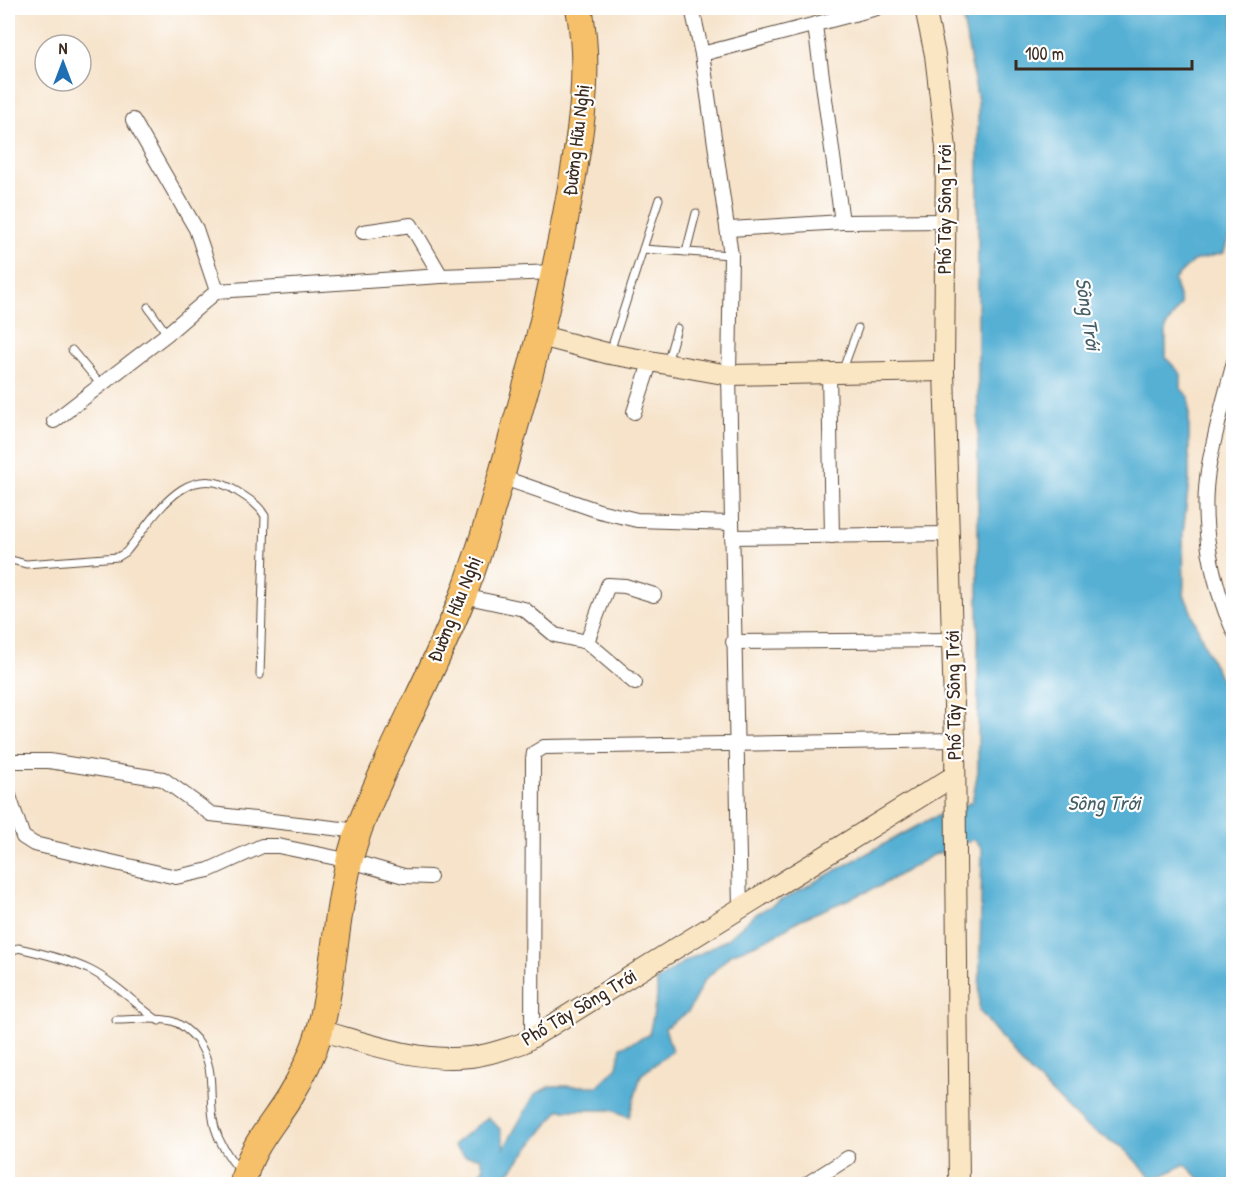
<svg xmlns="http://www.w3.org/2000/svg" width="1241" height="1192" font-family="'Patrick Hand',sans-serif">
  <rect width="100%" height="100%" fill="#fff"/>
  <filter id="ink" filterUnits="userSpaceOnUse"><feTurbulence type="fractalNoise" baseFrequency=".0167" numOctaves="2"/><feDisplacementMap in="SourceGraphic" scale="12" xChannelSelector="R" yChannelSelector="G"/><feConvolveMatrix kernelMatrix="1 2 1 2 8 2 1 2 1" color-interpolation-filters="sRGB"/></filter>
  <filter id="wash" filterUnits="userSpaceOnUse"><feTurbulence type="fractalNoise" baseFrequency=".008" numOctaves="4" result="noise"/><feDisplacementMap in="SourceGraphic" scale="24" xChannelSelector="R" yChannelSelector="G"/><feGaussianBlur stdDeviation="1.35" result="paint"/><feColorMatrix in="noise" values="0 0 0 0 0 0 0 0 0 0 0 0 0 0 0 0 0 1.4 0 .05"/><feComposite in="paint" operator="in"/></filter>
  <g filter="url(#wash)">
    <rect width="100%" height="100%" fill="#f6e3ca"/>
    <polygon fill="#57b0d4" stroke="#496d79" stroke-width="1.5" points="961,8 1233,8 1233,221 1224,253 1193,261 1174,280 1181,304 1166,327 1166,358 1181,374 1181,389 1189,397 1189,481 1183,533 1184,594 1207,651 1233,703 1233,1184 1200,1184 1204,1183 1185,1164 1154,1180 1123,1148 1084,1125 1021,1063 979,1010 982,848 974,839 931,856 880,886 799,920 770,938 731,954 704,981 688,1012 665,1028 672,1051 641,1075 629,1117 613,1110 559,1110 500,1184 468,1184 484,1168 480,1157 465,1156 453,1145 488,1117 500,1129 504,1148 535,1094 551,1086 598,1086 617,1067 621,1047 649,1035 657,997 657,981 684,962 726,940 754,915 930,819 972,802 978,771 978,101"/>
  </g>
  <g filter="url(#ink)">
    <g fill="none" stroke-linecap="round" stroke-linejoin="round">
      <g stroke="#574638" stroke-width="9">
        <g id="lane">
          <polyline points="643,249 731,255"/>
          <polyline points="686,252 696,213"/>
          <polyline points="148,307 167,334"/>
          <polyline points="72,350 101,385"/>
          <polyline points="610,352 659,199"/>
          <polyline points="667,363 677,328"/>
          <polyline points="843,369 858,328"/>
          <path d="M8,559L26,564L118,557L126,552C155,517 185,457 238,492C249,499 259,505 265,516L260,675"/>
          <path d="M8,953L18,948C41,953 69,960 90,970C116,983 136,1005 159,1021"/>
          <path d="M116,1020C133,1020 155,1017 172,1021C182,1024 190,1032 197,1040C219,1072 206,1096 215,1128C220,1145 229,1158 240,1171"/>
        </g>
      </g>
      <g stroke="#574638" stroke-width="16">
        <g id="street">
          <polyline points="692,8 702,54 731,255 729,375 740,908"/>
          <polyline points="815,26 842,222"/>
          <polyline points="702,54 877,8"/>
          <polyline points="133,120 196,229 217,291"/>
          <polyline points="730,229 842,222 945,221"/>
          <polyline points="363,232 411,225 441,276"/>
          <path d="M1234,362C1225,397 1215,431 1209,465C1199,520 1211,582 1234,632"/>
          <polyline points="829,372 832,536"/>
          <polyline points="634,412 651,360"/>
          <polyline points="54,421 167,334 217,291 441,276 556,272"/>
          <polyline points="501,477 599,511 637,520 731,523"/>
          <polyline points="732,537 948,534"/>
          <polyline points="463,596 524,609 555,635 587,642 635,683"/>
          <polyline points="587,642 608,585 625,586 654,595"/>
          <polyline points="733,642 952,640"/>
          <polyline points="8,761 49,761 163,779 211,814 359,831"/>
          <polyline points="8,793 23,837 34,844 176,877 209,870 262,846 278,846 351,861 404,876 430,877"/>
          <polyline points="532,1039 533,759 534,753 544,747 955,740"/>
          <polyline points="807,1184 848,1158"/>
        </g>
      </g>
      <g stroke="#574638" stroke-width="22">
        <g id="secondary">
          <polyline points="925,8 935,55 946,148 944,371 955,740 959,1184"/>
          <polyline points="541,336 610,354 729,375 944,371"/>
          <path d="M319,1030C367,1043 420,1063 470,1057C488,1055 506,1049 523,1043L954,776"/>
        </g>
      </g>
      <g stroke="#574638" stroke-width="28">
        <path id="highway" d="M243,1184C248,1150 271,1127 289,1098C302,1077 313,1054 320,1030C337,965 335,895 359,829C389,749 433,675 463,596C484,540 500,481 516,423C538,347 556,271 570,193C581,132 591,69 579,8"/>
      </g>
      <use href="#lane" stroke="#fff" stroke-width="7"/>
      <use href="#street" stroke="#fff" stroke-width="14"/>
      <use href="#secondary" stroke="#fbe6c4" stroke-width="20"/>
      <use href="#highway" stroke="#f6c06b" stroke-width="26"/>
    </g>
  </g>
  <g text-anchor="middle" stroke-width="4.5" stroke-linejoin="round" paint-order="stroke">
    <g font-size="20" fill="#3b2a1e" stroke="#fff">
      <text transform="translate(576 140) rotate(-83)" y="7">Đường Hữu Nghị</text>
      <text transform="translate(944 209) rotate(-90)" y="7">Phố Tây Sông Trới</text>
      <text transform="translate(454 609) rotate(-68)" y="7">Đường Hữu Nghị</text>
      <text transform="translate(953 695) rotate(-91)" y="7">Phố Tây Sông Trới</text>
      <text transform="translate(579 1007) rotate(-31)" y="7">Phố Tây Sông Trới</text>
    </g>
    <g font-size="21" font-style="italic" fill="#466067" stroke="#fff">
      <text transform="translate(1088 314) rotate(81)" y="7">Sông Trới</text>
      <text x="1104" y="810">Sông Trới</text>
    </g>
  </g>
  <rect width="1241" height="1192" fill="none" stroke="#fff" stroke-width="30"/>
  <g transform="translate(63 63)"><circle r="28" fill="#ffffff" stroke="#b1aaa5" stroke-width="1.5"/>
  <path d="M0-4.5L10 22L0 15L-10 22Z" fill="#1f6fb2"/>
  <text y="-9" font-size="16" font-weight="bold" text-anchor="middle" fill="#3b2a1e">N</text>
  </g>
  <path d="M1016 60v9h176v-9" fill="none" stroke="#3b2a1e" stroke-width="3"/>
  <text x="1025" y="60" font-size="18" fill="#3b2a1e" stroke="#ffffff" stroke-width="4.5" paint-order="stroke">100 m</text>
</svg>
